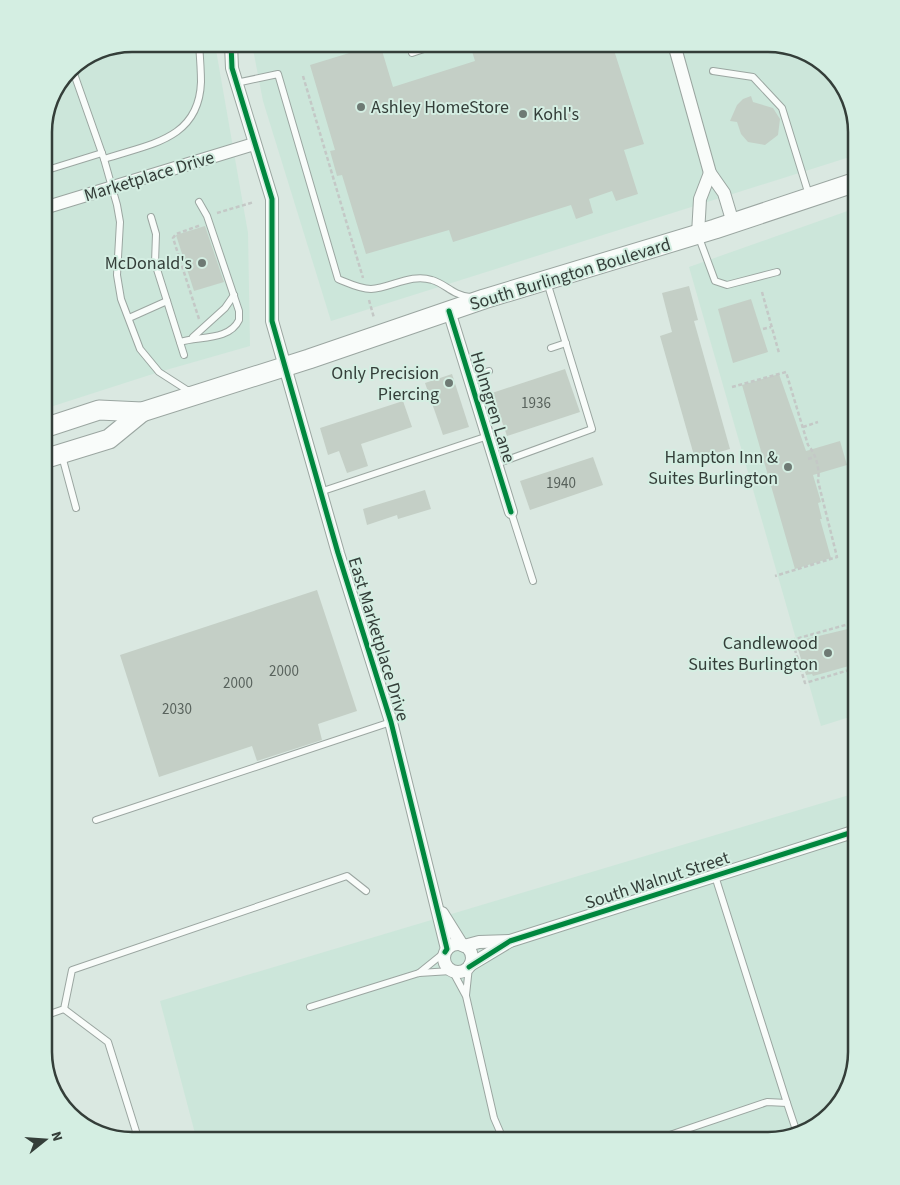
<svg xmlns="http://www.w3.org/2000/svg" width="900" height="1185" font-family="'Source Sans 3',sans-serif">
  <rect width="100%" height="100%" fill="#dae8e1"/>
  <g fill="#cce6da">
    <polygon points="132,44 218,44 216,50 248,233 250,346 159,372 44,409 44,126 53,93 74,66"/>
    <polygon points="252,44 773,44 812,55 842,83 856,132 856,155 331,321 263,101"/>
    <polygon points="856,208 856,715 821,726 689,267"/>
    <polygon points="856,793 856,1053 845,1097 817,1127 768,1141 197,1141 160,1001"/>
  </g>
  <g fill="#c4cfc6">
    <polygon points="357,44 380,44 393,87 475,61 471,48 483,44 612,44 644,144 624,150 638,194 616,201 612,191 589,199 593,213 576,219 571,205 453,242 449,230 366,254 342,175 337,176 330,151 335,150 310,65 359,50"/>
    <polygon points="751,96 753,102 773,108 780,119 778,135 765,145 748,142 741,134 737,122 730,121 737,105 743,99"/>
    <polygon points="205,226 224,282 194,291 176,235"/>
    <polygon points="689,286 698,320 694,321 730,449 695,459 660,336 672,332 662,293"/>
    <polygon points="751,299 768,352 733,363 718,309"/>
    <polygon points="565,369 580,412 507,436 492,393"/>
    <polygon points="452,374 469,427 443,435 425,383"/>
    <polygon points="779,374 806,451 840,441 847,465 813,475 821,502 818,503 822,519 820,519 831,558 795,569 742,385"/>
    <polygon points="403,401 412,427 361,444 368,466 347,473 339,451 328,455 320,428"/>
    <polygon points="593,457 603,485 530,510 520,481"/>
    <polygon points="425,490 431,509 398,519 397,515 367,525 363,509"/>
    <polygon points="317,590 357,711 318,724 322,740 257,761 252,746 159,777 120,655"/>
    <polygon points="856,627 856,664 813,676 812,674 806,675 797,646 803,644 802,640"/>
  </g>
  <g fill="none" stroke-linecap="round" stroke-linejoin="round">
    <g stroke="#9ba6a1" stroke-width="8">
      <g id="service">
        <polyline points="231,51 241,44"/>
        <polyline points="412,53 439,44"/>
        <polyline points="72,68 104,159 117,205 120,222 117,275 121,299 140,349 159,372 187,390 192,390"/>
        <polyline points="713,71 753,77 782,108 809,195"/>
        <path d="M236,83L278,74L338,279C348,283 360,289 371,289C391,288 411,273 432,280C446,284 452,295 470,297"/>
        <path d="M104,159C149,144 199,140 201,82C201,70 200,57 199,44"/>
        <polyline points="44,171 102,153"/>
        <polyline points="151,217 156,234 155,263 184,355"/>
        <polyline points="698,235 715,281 727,285 777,272"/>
        <polyline points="129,318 167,301"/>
        <polyline points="193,337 225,308 234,295"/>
        <path d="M180,342C199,336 229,341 239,320V311L207,216L199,202"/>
        <polyline points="551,348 566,343"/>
        <polyline points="470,377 489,371"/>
        <polyline points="62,456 76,508"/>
        <polyline points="496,464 592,429 547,282"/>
        <polyline points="320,492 488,436"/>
        <polyline points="511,512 533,581"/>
        <polyline points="96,820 391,722"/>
        <polyline points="715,876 787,1103"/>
        <polyline points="453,972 466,996 494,1118 504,1141"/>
        <polyline points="419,973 445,952"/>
        <polyline points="466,995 469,967"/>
        <polyline points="310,1007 419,973 451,971"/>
        <polyline points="64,1009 108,1042 139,1141"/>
        <polyline points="44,1016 64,1009 72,970 347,876 366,891"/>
        <polyline points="652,1141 767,1102 787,1103 797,1133"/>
      </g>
    </g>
    <g stroke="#9ba6a1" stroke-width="14">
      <g id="minor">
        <polyline points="231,44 232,68 272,199 272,321 338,553 391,722 447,949"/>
        <polyline points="674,44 710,173 724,193 733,223"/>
        <polyline points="44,208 254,144"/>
        <polyline points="698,234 700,199 710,173"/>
        <polyline points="449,311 511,512"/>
        <polyline points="442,913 462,945"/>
        <circle cx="458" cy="958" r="14"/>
        <polyline points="464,946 479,942 510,941"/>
        <polyline points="470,965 510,941 856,831"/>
      </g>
    </g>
    <g stroke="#9ba6a1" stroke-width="21">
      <g id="secondary">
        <polyline points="44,428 99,410 142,412 309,359 484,299 715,229 856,182"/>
        <polyline points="44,459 109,439 142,412"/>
      </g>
    </g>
    <g stroke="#c4c8c6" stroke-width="2.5" stroke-dasharray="4 2.5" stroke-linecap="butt">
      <polyline points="303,76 363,278"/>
      <polyline points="217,213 254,202"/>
      <polyline points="762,292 779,353"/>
      <polyline points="369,300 374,318"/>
      <polyline points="199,319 173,238 176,234 201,225"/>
      <polyline points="763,329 771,327"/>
      <path d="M732,387L786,372L808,445C816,454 820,469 818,481L837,557L775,576"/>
      <polyline points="803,427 818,422"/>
      <polyline points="808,459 814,457"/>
      <polyline points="856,668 805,683 792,640 856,622"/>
    </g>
    <use href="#service" stroke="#f9fcfa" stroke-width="6"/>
    <use href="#minor" stroke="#f9fcfa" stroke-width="12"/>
    <use href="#secondary" stroke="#f9fcfa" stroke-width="19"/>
    <g stroke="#d4eee2" stroke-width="8">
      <g id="cycleway">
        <polyline points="231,44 232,68 272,199 272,321 338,553 391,722 447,949 445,952"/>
        <polyline points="449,311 511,512"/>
        <polyline points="469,967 510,941 856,831"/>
      </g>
    </g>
    <use href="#cycleway" stroke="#00873e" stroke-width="5"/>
  </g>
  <g fill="#6e7a74" stroke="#d4eee2" stroke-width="2">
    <circle cx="361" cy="107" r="5"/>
    <circle cx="523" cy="114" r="5"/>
    <circle cx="202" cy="263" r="5"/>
    <circle cx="449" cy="383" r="5"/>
    <circle cx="788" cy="467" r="5"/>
    <circle cx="828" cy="653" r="5"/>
  </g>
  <g text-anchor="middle" stroke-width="4" stroke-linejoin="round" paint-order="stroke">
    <g font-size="15" fill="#58625c">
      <text x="536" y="408">1936</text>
      <text x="561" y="488">1940</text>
      <text x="284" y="676">2000</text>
      <text x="238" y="688">2000</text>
      <text x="177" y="714">2030</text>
    </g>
    <g font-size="18" fill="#343e39" stroke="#d4eee2" text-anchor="end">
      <text x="371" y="113" text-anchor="start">Ashley HomeStore</text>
      <text x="533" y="120" text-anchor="start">Kohl's</text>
      <text x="192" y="269">McDonald's</text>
      <text x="439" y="379">Only Precision<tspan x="439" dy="21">Piercing</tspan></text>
      <text x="778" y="463">Hampton Inn &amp;<tspan x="778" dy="21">Suites Burlington</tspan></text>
      <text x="818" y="649">Candlewood<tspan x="818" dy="21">Suites Burlington</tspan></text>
    </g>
    <g font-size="18" fill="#343e39" stroke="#d4eee2">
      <text transform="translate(149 176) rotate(-17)" y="6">Marketplace Drive</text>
      <text transform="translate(570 274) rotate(-17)" y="6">South Burlington Boulevard</text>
      <text transform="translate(493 407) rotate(73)" y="6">Holmgren Lane</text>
      <text transform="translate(379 639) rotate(73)" y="6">East Marketplace Drive</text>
      <text transform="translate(657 880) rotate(-18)" y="6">South Walnut Street</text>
    </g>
  </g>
  <path d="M0 0H900V1185H0ZM132 52H768A80 80 0 0 1 848 132V1052A80 80 0 0 1 768 1132H132A80 80 0 0 1 52 1052V132A80 80 0 0 1 132 52Z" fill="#d4eee2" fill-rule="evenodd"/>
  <path fill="none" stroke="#343e39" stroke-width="2.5" d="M132 52H768A80 80 0 0 1 848 132V1052A80 80 0 0 1 768 1132H132A80 80 0 0 1 52 1052V132A80 80 0 0 1 132 52Z"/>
  <g transform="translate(45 1140) rotate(73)" stroke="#d4eee2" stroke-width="4" paint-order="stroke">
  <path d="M0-4L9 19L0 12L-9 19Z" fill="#343e39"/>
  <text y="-8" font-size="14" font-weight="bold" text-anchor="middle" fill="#343e39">N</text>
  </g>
</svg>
